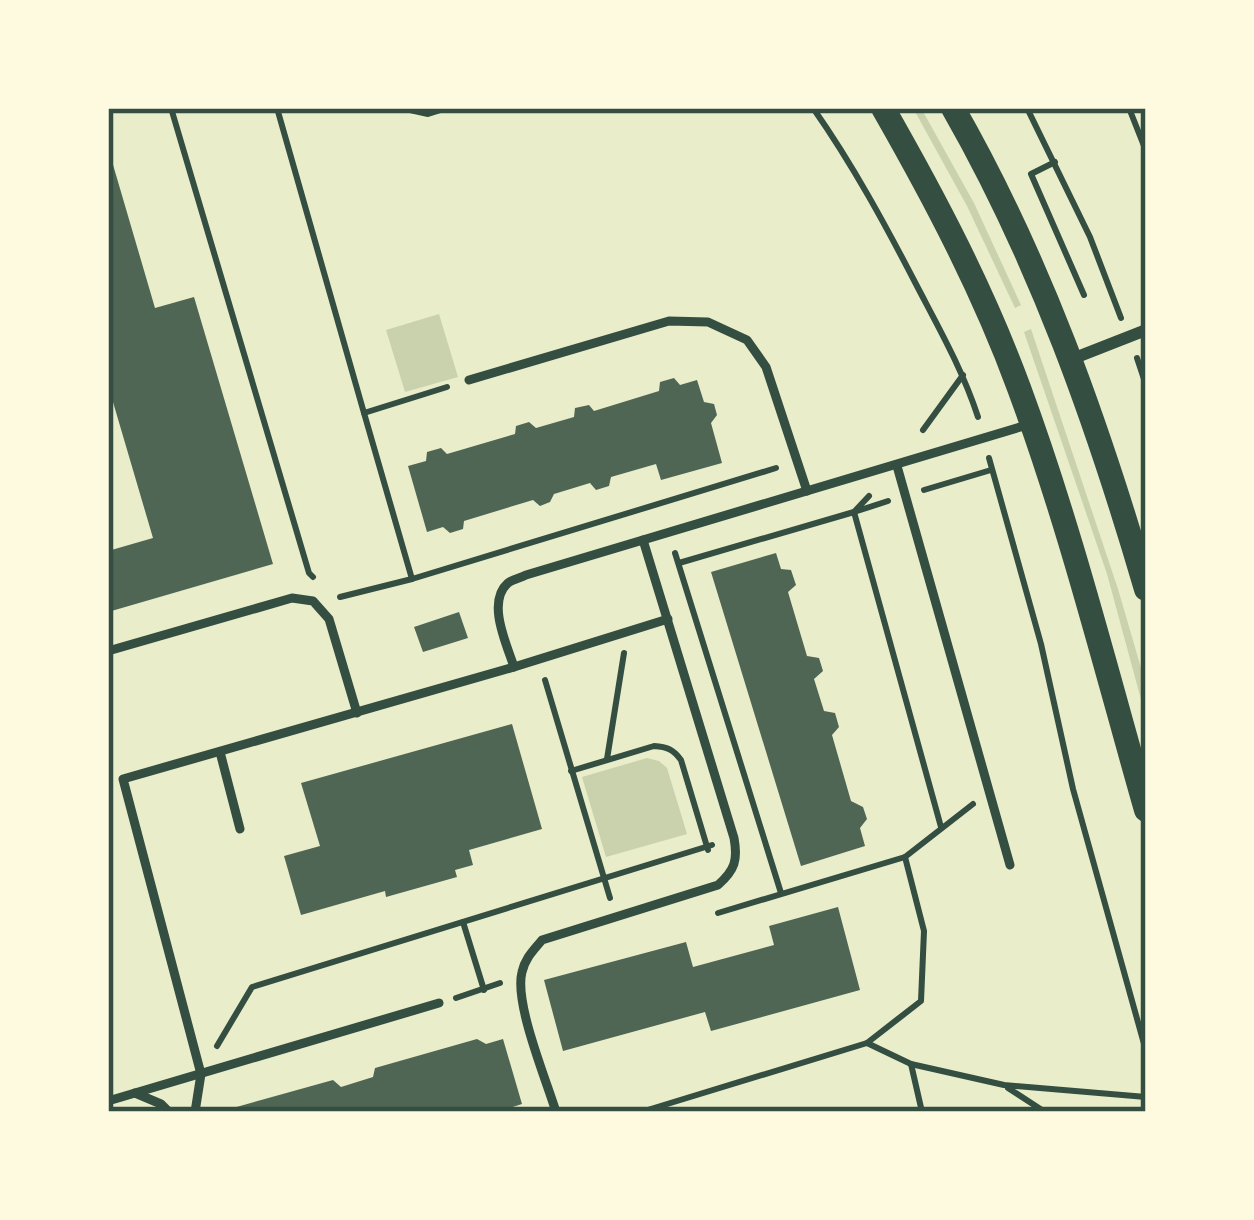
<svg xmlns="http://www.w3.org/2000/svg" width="1254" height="1220" font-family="'Work Sans',sans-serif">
  <rect width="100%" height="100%" fill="#e9edc9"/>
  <g fill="#cad2ad">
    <polygon points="913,108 921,108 974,203 1021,305 1015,308 967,206"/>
    <polygon points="439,314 458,377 405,392 386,330"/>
    <polygon points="1031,329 1118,589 1146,685 1146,718 1107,574 1024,332"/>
    <polygon points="647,758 659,761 667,768 687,834 606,857 582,777"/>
  </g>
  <g fill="#4f6655">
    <polygon points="109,151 155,308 194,297 273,564 108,612 108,551 153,538 108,385"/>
    <polygon points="674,378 680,385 697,380 704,402 714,404 717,415 711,423 722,463 661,480 656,464 611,477 609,486 596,490 590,483 554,494 550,502 540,506 533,500 464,521 463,529 450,533 443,527 427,532 408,466 426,461 427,452 441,448 447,454 515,434 516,426 529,422 536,428 574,417 575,408 589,405 594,411 659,391 660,382"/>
    <polygon points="776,553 781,569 791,570 796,585 788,592 807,656 819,658 823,671 814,679 824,711 835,713 839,727 832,735 851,801 863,807 867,819 860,828 865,846 801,866 711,572"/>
    <polygon points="459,612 468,638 423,652 414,627"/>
    <polygon points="512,724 542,829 469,850 473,865 455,870 457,877 386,897 385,891 301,915 284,856 320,846 301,783"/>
    <polygon points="838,907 860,990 711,1031 705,1012 563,1051 544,980 686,942 693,967 774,945 769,926"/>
    <polygon points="477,1039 486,1044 503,1039 522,1104 503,1110 503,1112 232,1112 233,1108 333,1080 341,1087 373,1077 375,1068"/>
  </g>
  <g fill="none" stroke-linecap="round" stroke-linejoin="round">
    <g stroke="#344e41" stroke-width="6">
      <polyline points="171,108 309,573 313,577"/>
      <polyline points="277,108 364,413"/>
      <polyline points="401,108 428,114 447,108"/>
      <path d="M813,108C853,165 886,226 918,288C940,330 963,371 978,417"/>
      <polyline points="1027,108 1090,237 1121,318"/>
      <polyline points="1129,108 1146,151"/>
      <polyline points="1055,162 1031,174 1084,295"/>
      <polyline points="1137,358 1146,385"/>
      <polyline points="923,430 963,375"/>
      <polyline points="989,458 1041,644 1073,789 1146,1051"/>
      <polyline points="924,490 991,470"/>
      <polyline points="888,501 854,512 941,827"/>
      <polyline points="675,553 781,893"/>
      <polyline points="679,563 854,512 869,496"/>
      <polyline points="412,579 364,413 447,387"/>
      <polyline points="340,597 412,579 776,468"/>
      <polyline points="545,680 610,898"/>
      <polyline points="607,759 624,653"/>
      <path d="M571,771L654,746C667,747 673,749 681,760L708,850"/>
      <polyline points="718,913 905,857 973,804"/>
      <polyline points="463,922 484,990"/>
      <polyline points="456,998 500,983"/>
      <polyline points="867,1043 911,1064 1004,1085 1146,1097"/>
      <polyline points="217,1046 252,987 712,845"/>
      <polyline points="911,1064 922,1112"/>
      <polyline points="1008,1088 1045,1112"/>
      <polyline points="641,1112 867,1043 921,1001 924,931 905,857"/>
    </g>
    <g stroke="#344e41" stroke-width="9">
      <polyline points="469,380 669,321 708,322 747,340 766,367 807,491"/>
      <polyline points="897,466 1010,865"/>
      <polyline points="108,651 292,598 313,601 329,619 357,713"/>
      <path d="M514,667C507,645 486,602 508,583C513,579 520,578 526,575L1027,425"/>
      <polyline points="220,752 240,829"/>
      <polyline points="135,1093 161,1104 169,1112"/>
      <polyline points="108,1101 439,1003"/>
      <polyline points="195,1112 201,1074 123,779 514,667 668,619"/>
      <path d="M556,1112C546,1079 514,1003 522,972C525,958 534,950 542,940L718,885C735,870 738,860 734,838L643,540"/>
    </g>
    <polyline stroke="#344e41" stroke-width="12" points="1072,359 1146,330"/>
    <g stroke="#344e41" stroke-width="24">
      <path d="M883,108C935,199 983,290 1019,388C1070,526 1106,670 1146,810"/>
      <path d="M953,108C1040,260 1097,422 1146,589"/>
    </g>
  </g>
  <rect width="1254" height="1220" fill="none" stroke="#fefae0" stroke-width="222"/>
  <rect x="111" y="111" width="1032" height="998" fill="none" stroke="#344e41" stroke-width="4.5"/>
</svg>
